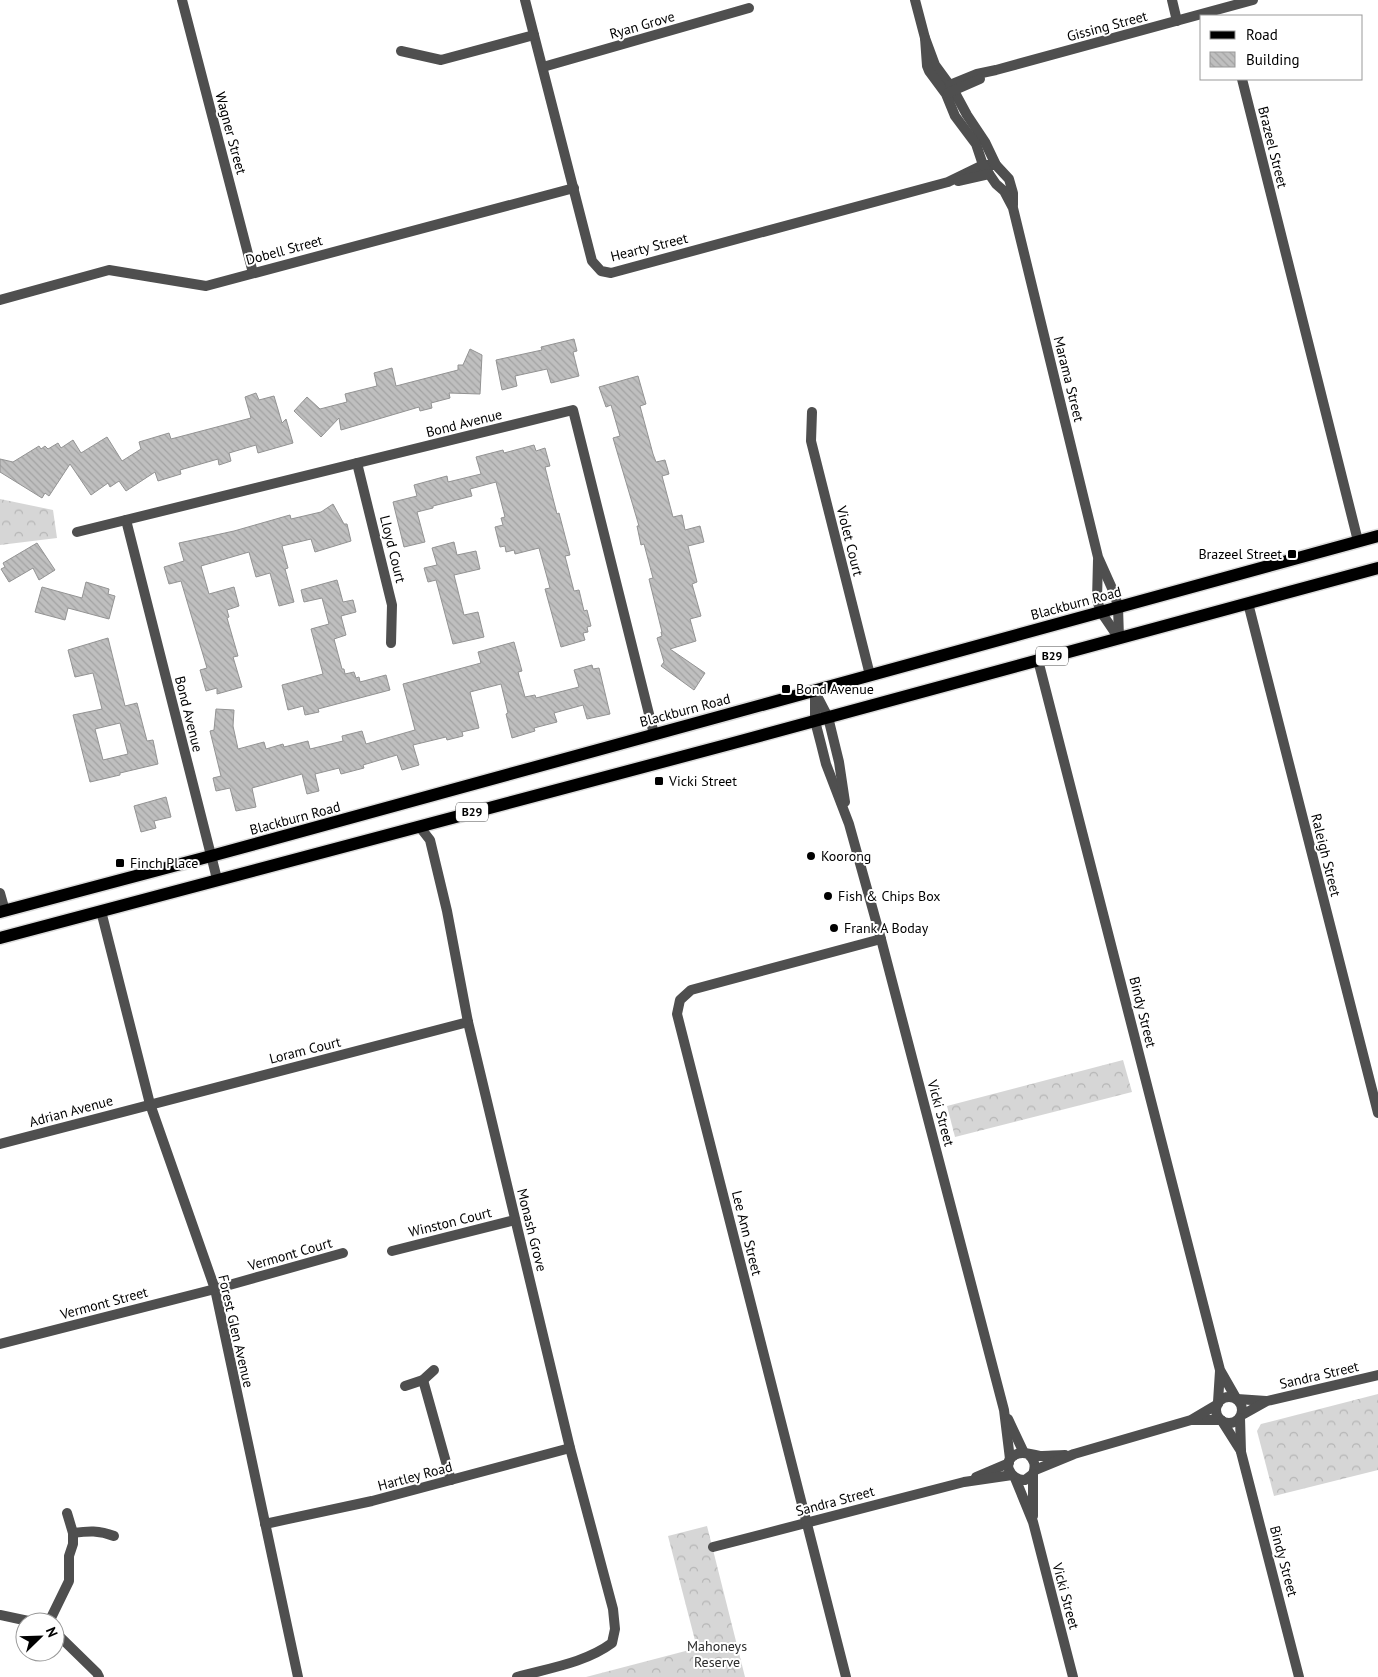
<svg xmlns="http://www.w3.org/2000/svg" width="1378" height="1677" font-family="'PT Sans',sans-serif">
  <defs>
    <pattern id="forest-crowns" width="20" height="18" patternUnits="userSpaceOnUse" patternTransform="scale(1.25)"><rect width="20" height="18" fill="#d6d6d6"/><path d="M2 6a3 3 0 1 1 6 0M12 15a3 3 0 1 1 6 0" fill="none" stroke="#b6b6b6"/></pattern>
    <pattern id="building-back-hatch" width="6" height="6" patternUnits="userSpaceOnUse" patternTransform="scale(1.25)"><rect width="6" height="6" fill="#bfbfbf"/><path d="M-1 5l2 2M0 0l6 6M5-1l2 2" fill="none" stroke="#a2a2a2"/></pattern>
  </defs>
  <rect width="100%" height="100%" fill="#fff"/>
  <g fill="url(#forest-crowns)">
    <polygon points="0,499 53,510 57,538 0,545"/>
    <polygon points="1123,1060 1132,1092 955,1137 947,1106"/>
    <polygon points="1378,1394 1378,1470 1274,1496 1257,1431 1261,1424"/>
    <polygon points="707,1526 745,1677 586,1677 697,1648 668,1536"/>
  </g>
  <g fill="url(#building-back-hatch)" stroke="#939393" fill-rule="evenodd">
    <polygon points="574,339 577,351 573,352 579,376 551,383 547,369 515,376 517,386 502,390 496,360 542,350 541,347"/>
    <polygon points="470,349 482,355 480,394 449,393 450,398 431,403 432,408 420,411 419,407 341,430 339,418 321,437 294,411 307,397 320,409 347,402 345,394 377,386 374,373 392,368 396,386 458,370 458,365 463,365"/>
    <polygon points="638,376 646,404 640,406 653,454 656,462 665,460 669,474 662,476 673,517 682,515 685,530 700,526 704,542 688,546 697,582 692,584 701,616 690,619 696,641 670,649 705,673 694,690 661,666 664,662 657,638 662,636 661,632 662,632 649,579 653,578 644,544 641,545 637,526 639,526 613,438 620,436 611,405 606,407 599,387"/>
    <polygon points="256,393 259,400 274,396 282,423 286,419 293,443 258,453 256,445 229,453 231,461 219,465 218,459 180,470 181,474 158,481 155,472 126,491 119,481 110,487 108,483 91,495 70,464 49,496 45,493 42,498 0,472 0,459 13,462 39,446 41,449 45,446 48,449 58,443 61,448 73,440 81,453 107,437 122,461 141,449 139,442 169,433 171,439 251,418 245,397"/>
    <polygon points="534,445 536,451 545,448 550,466 545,467 557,514 559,513 570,555 565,556 574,591 579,590 584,611 587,610 591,626 587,627 588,632 583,633 585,640 561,647 545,589 550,588 539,548 515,554 514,550 506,552 505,546 500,547 495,527 503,525 501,518 505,517 496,482 470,489 472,496 433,506 433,508 417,512 425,542 404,547 393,502 417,496 414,485 447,476 448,482 481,474 476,457 503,450 504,453"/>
    <polygon points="333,504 344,524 347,524 351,541 315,552 311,539 282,546 288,568 285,569 294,602 279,606 270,573 256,577 249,552 201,566 209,594 234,587 239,606 227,610 229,617 227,618 238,656 233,657 242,687 217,694 217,688 206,691 200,670 207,668 181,581 169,584 164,567 184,561 179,543 234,531 290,515 291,519 321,512"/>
    <polygon points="454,542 457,555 476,551 480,569 454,575 464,615 478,612 484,637 453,644 436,580 428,582 424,568 437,565 432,548"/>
    <polygon points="37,543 55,570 39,580 33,568 9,582 1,569 5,567 3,563"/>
    <polygon points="337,580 343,602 353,600 356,612 341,616 346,635 334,639 342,669 344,669 345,674 354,672 356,678 359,677 360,682 386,675 390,690 318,709 319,712 305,715 303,706 288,710 282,685 323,674 311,629 329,624 322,598 304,602 301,590"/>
    <polygon points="86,582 109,589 108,594 115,596 109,619 68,608 65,620 35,612 42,587 82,598"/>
    <path d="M108,638L125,706L137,703L147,741L153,740L158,764L120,773V775L90,782L73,715L102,709L93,673L75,677L68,650ZM120,723L128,754L103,760L95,729Z"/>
    <polygon points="514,642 522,671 518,672 525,697 535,695 536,698 579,687 574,670 592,665 593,669 599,668 610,714 587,719 583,705 554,713 557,722 534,728 535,731 512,738 506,714 508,713 501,684 470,692 479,728 462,732 463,736 447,740 446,737 413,745 419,765 402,770 397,755 363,765 364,768 341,774 339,768 315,774 319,791 307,794 302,774 252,788 256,807 236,811 230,788 216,791 213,778 221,776 210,731 214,730 216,709 234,710 233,726 238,749 264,742 266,749 283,744 284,747 308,741 310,749 343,741 342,736 362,731 366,744 415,730 403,684 481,663 478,652"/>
    <polygon points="166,797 171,817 154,821 156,828 141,832 134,806"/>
  </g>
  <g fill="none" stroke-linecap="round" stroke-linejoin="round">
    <g stroke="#dbdbdb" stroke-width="15">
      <g id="primary">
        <polyline points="0,912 211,856 1378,536"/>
        <polyline points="0,938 726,745 1378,568"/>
      </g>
    </g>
    <g stroke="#4f4f4f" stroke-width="10">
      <polyline points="182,0 253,273"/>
      <polyline points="525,0 592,261 601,271 611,273 948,182 983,165 996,165"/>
      <polyline points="915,0 925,38 935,65 954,91 967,115 985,142 996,165 1009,179 1013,193 1013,205"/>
      <polyline points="1172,0 1177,21"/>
      <polyline points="925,38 927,66 929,71 946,94 955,116 976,144 983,165 996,184 1004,191 1013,208 1098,557 1115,595 1118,607 1119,638"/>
      <polyline points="401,51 441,60 534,35"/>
      <polyline points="543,67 749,8"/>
      <polyline points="1242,79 1358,541"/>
      <polyline points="950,85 977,74 996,70 1253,0"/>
      <polyline points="948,93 980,79"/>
      <polyline points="958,181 989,174"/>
      <polyline points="0,300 109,270 206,286 574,188"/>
      <polyline points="812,412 811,441 870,675"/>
      <polyline points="357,463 392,605 391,643"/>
      <polyline points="126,520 217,879"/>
      <polyline points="77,532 573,410 654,734"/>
      <polyline points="1098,560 1097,600 1101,612 1118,637"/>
      <polyline points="1248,603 1378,1113"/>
      <polyline points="1038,660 1220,1370 1236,1398"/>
      <polyline points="815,690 815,721 821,744 826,764 849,824 881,939 1004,1410 1010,1459"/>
      <polyline points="816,694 828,717 839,762 845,802"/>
      <path d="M419,826L430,840L447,911L468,1022L570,1448L613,1609L615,1629L612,1643C585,1663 549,1668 517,1677"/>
      <polyline points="0,893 5,911"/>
      <polyline points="101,911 150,1104 215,1289 298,1677"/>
      <polyline points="0,1144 468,1022"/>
      <polyline points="392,1251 515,1220"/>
      <polyline points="0,1344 215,1289 343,1253"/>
      <polyline points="423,1380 451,1480"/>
      <polyline points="405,1386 423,1380 434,1370"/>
      <circle cx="1229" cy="1410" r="13"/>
      <polyline points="1237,1399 1266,1401"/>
      <polyline points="1218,1402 1220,1371"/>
      <polyline points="1242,1415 1267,1401 1378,1375"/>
      <polyline points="1240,1418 1241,1452 1299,1677"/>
      <polyline points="1008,1419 1024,1453"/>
      <polyline points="1192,1420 1221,1420"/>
      <polyline points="1222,1421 1241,1451"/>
      <path d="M1028,1454C1035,1460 1036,1466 1033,1474L1025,1480C1010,1481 1000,1460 1017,1454C1024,1451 1033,1455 1040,1456C1048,1456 1057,1455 1065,1455"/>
      <polyline points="1035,1470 1074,1454 1191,1420 1218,1404"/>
      <polyline points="976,1477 1009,1463"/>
      <polyline points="1015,1478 1033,1522 1073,1677"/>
      <polyline points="1033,1516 1033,1474"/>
      <polyline points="265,1524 372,1501 570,1448"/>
      <path d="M73,1533C88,1531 99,1530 114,1536"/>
      <polyline points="713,1547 964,1482 1012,1475"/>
      <polyline points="0,1615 33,1622"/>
      <polyline points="49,1622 69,1581 69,1556 73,1544 73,1533 67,1513"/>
      <polyline points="55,1632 97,1673 99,1677"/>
      <polyline points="846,1677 677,1014 680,1000 691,990 881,939"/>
    </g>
    <use href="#primary" stroke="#000" stroke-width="12"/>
  </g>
  <g fill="#000" stroke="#fff" stroke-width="2">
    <rect x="1287" y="549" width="10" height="10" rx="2.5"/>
    <rect x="781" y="684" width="10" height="10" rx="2.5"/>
    <rect x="654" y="776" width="10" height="10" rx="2.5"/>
    <circle cx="811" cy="856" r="5"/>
    <rect x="115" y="858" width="10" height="10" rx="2.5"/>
    <circle cx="828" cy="896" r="5"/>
    <circle cx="834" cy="928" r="5"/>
  </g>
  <g text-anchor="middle" stroke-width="4" stroke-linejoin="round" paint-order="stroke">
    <g fill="#fff" stroke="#4c4c4c" stroke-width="1">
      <rect x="1036" y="646.5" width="32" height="19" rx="4"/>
      <rect x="456" y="802.5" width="32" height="19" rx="4"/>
    </g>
    <g font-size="12" font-weight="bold" fill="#000">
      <text x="1052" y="660">B29</text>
      <text x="472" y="816">B29</text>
    </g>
    <g font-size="14" fill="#000" stroke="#fff">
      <text transform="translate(642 25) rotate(-16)" y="5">Ryan Grove</text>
      <text transform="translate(1107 26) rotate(-15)" y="5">Gissing Street</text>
      <text transform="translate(231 133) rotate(75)" y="5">Wagner Street</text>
      <text transform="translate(1273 147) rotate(76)" y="5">Brazeel Street</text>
      <text transform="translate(649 247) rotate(-14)" y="5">Hearty Street</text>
      <text transform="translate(284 250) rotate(-15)" y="5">Dobell Street</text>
      <text transform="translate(1069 379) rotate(76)" y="5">Marama Street</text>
      <text transform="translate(464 423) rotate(-14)" y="5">Bond Avenue</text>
      <text transform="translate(850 541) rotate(76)" y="5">Violet Court</text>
      <text transform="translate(393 549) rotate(76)" y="5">Lloyd Court</text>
      <text transform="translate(1076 603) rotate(-15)" y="5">Blackburn Road</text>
      <text transform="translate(685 710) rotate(-15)" y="5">Blackburn Road</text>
      <text transform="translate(189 714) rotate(76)" y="5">Bond Avenue</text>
      <text transform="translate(295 818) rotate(-15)" y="5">Blackburn Road</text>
      <text transform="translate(1326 855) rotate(76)" y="5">Raleigh Street</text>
      <text transform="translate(1143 1012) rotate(76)" y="5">Bindy Street</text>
      <text transform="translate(305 1050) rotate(-14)" y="5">Loram Court</text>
      <text transform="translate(71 1111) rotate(-15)" y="5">Adrian Avenue</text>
      <text transform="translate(941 1113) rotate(75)" y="5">Vicki Street</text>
      <text transform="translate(450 1222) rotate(-14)" y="5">Winston Court</text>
      <text transform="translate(532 1230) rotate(76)" y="5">Monash Grove</text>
      <text transform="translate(747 1233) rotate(76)" y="5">Lee Ann Street</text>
      <text transform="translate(290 1254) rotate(-16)" y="5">Vermont Court</text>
      <text transform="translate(104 1303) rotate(-15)" y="5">Vermont Street</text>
      <text transform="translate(236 1331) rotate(77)" y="5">Forest Glen Avenue</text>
      <text transform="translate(1319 1375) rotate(-13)" y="5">Sandra Street</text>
      <text transform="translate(415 1476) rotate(-15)" y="5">Hartley Road</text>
      <text transform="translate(835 1501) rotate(-15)" y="5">Sandra Street</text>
      <text transform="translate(1284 1561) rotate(75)" y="5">Bindy Street</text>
      <text transform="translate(1066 1596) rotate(75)" y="5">Vicki Street</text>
    </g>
    <g font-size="14" fill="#000" stroke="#fff" text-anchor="start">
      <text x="1282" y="559" text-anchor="end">Brazeel Street</text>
      <text x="796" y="694">Bond Avenue</text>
      <text x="669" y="786">Vicki Street</text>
      <text x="821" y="861">Koorong</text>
      <text x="130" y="868">Finch Place</text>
      <text x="838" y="901">Fish &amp; Chips Box</text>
      <text x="844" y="933">Frank A Boday</text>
    </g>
    <g font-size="14" fill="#2d2d2d" stroke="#fff">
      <text x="717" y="1651">Mahoneys<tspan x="717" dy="16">Reserve</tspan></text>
    </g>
  </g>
  <rect x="1200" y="15" width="162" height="65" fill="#ffffff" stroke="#999999"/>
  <rect x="1210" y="31" width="25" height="8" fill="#000000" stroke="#999999"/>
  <text x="1246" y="40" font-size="15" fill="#000000">Road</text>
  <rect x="1210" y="52" width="25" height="15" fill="url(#building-back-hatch)" stroke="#999999"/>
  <text x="1246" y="65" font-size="15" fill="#000000">Building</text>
  <g transform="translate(40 1637) rotate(67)"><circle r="24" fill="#ffffff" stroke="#999999"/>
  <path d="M0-4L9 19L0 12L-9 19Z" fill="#000000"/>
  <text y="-8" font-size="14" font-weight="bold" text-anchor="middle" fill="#000000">N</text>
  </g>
</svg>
